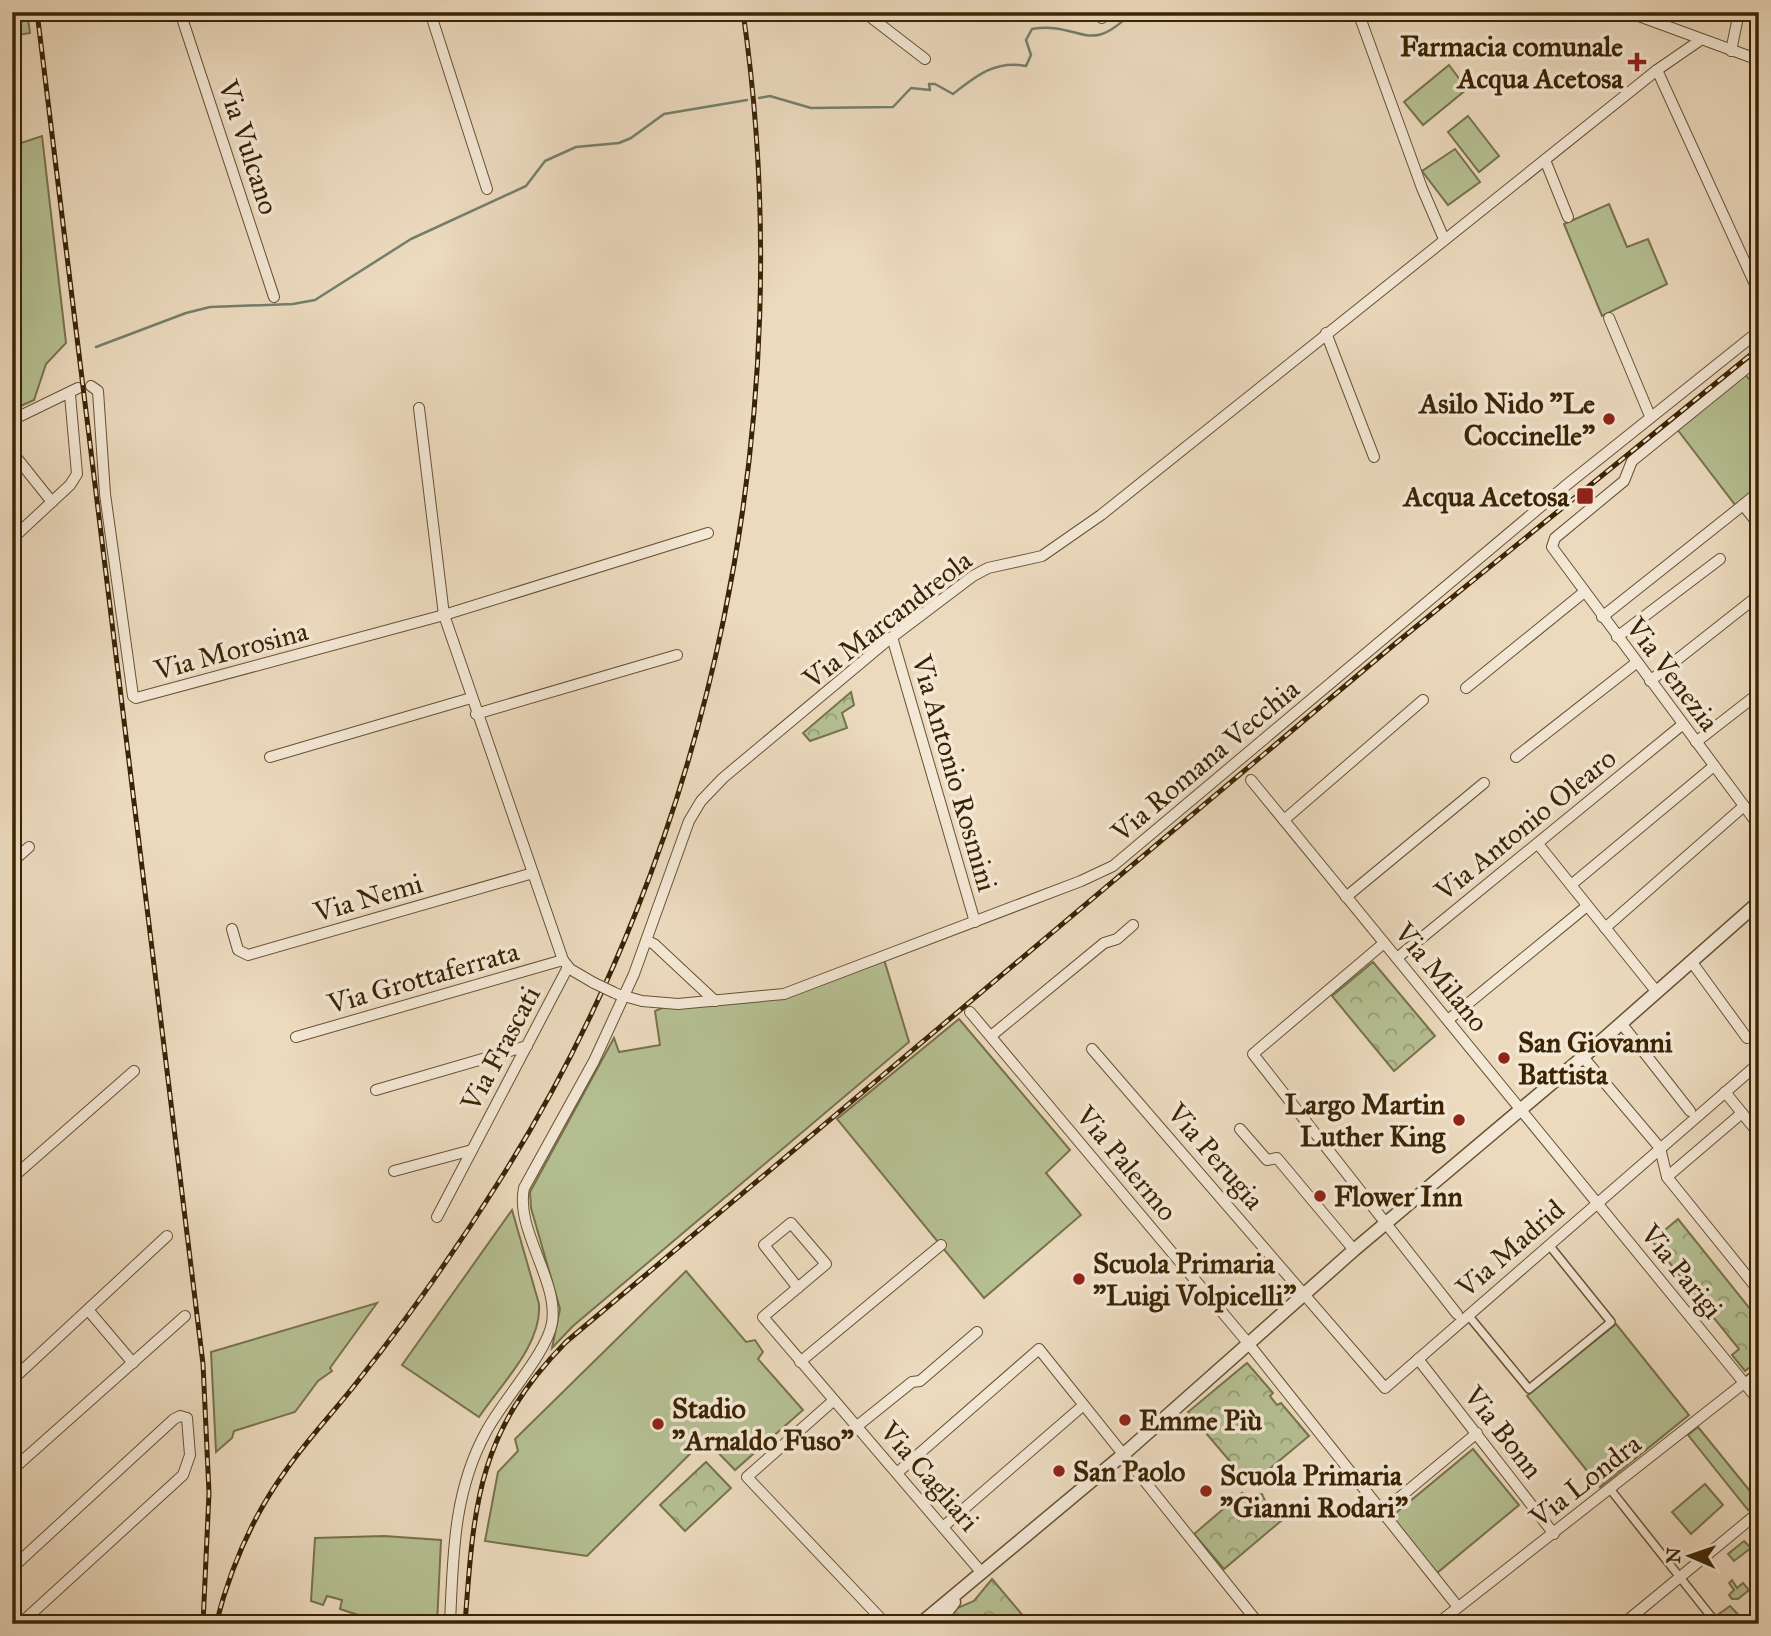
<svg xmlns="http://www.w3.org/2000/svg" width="1771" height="1636" font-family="'IM FELL Great Primer',serif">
  <defs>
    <pattern id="forest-crowns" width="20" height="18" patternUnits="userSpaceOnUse" patternTransform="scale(1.75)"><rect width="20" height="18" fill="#b5c093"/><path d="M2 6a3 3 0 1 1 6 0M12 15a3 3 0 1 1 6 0" fill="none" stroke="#949c76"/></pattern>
  </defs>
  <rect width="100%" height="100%" fill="#ecdabe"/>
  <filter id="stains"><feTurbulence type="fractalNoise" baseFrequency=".00286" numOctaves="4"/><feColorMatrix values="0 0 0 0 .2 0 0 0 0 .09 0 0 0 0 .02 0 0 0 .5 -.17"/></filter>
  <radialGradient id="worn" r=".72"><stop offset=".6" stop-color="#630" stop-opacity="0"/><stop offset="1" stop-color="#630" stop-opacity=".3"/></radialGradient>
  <g fill="#b5c093" stroke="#78724b" stroke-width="2">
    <polygon points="12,12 27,12 30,33 12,36"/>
    <polygon points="1449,65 1467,89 1423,125 1404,102"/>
    <polygon points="1468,116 1499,156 1479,172 1448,132"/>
    <polygon points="42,136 66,343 46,364 34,400 12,410 12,146"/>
    <polygon points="1455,149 1480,182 1448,205 1422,171"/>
    <polygon points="1609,204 1627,247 1648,239 1667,284 1602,316 1564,224"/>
    <polygon points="1745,374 1759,392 1759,488 1736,506 1677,429"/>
    <polygon points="883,956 909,1042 573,1326 552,1348 560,1309 531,1208 530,1192 614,1038 619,1052 660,1045 655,1011 671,1004 784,994"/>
    <polygon points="959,1019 1070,1150 1046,1173 1081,1215 984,1298 837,1119"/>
    <path d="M512,1210L539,1304C542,1345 501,1384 479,1417L402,1365Z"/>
    <polygon points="686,1271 746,1342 755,1340 763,1352 758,1359 803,1410 735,1470 705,1439 587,1556 485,1541 498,1472 518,1451 515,1439"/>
    <polygon points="377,1303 330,1368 332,1371 318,1381 295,1412 234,1431 232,1438 216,1452 211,1352"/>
    <polygon points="1616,1324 1689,1415 1600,1487 1527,1396"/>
    <polygon points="1698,1427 1758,1501 1748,1510 1688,1435"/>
    <polygon points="1473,1449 1519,1505 1437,1573 1391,1517"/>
    <polygon points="1705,1484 1723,1505 1691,1534 1672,1512"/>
    <polygon points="384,1536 441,1540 437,1624 360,1624 361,1616 340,1609 342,1600 327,1596 323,1605 311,1601 315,1538"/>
    <polygon points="1744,1541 1751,1548 1734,1561 1728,1554"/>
    <polygon points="1732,1580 1737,1588 1743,1583 1749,1590 1738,1599 1732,1599 1729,1595 1734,1590 1729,1583"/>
    <polygon points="1730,1606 1747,1624 1721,1624 1716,1616"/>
  </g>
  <g fill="url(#forest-crowns)" stroke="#78724b" stroke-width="2">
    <polygon points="851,692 854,705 842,713 847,728 810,741 803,733"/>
    <polygon points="1373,962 1435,1036 1394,1071 1332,996"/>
    <polygon points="1678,1219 1759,1320 1759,1360 1745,1371 1732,1355 1739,1349 1652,1241"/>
    <polygon points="1247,1363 1273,1393 1270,1396 1277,1405 1281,1403 1309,1436 1268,1470 1262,1486 1251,1486 1188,1412"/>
    <polygon points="706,1462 731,1488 685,1531 660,1505"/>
    <path d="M1242,1493L1248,1496L1262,1494C1268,1511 1280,1509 1294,1510L1224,1569L1194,1534Z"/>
    <polygon points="992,1579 1030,1624 945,1624 955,1609 974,1601"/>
  </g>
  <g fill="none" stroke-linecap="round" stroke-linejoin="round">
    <g stroke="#737f6b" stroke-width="2.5">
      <path d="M759,98L770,96L811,108L893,107L911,88L930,90L929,84H935L953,94C976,76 995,60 1026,66L1031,55L1026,40L1032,29C1081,21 1088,58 1132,12"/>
      <polyline points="96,347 186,313 210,307 293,304 315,300 411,239 526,186 545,161 576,147 619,143 631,138 664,114 747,100"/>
    </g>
    <g stroke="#675232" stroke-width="10">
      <g id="pedestrian">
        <polyline points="1468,1315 1529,1389 1611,1322 1549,1245"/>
        <polyline points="1744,1383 1759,1371"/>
        <polyline points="1610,1489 1717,1624"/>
      </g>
    </g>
    <g stroke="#675232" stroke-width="12">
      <g id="minor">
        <polyline points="180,12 274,297"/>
        <polyline points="430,12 487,189"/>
        <polyline points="864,12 925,59"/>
        <polyline points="1094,12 1102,18"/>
        <polyline points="1358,12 1422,188 1444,239"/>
        <polyline points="1628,12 1759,60"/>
        <polyline points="1731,51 1739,12"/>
        <polyline points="1657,70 1759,293"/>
        <polyline points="1545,160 1568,217"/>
        <polyline points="1609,318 1650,416"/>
        <polyline points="1326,333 1374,457"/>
        <polyline points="1759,358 1632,461 1624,481 1555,538 1552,547 1759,826"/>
        <polyline points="91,386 98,391 105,494 133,696 136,698 444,615 563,960 570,969 594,983"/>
        <polyline points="419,408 444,615 708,533"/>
        <polyline points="12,420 78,388"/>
        <polyline points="12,452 52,502"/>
        <polyline points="1759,492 1743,505 1759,525"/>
        <polyline points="12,539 70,485 77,474 70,395"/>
        <polyline points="1602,617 1743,505"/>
        <polyline points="892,637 975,922"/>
        <polyline points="1617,637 1720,559"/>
        <polyline points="1650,681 1759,595"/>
        <polyline points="1466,688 1583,593"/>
        <polyline points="476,714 677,655"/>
        <polyline points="1696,742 1759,693"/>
        <polyline points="270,757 471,698"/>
        <polyline points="1516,757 1636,663"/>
        <polyline points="1251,780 1759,1401"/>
        <polyline points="1284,820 1423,700"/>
        <polyline points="1538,844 1656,991"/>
        <polyline points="12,862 29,847"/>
        <polyline points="1571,885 1714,766"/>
        <polyline points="1346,897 1484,783"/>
        <polyline points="1605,928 1744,806"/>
        <polyline points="232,929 238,950 248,955 533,873"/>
        <polyline points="647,941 654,944 715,1001"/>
        <polyline points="1384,943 1253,1054 1457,1314"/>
        <polyline points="1397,958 1682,725"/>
        <polyline points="1691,961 1747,1038"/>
        <polyline points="617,994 642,1001 678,1004 784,994 1081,881 1113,866 1564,487 1759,331"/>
        <polyline points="970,1012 1248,1343 1458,1607"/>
        <polyline points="1448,1020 1587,906"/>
        <polyline points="1621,1023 1690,1111"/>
        <polyline points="991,1036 1104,943 1117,939 1133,925"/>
        <polyline points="296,1037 563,960"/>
        <polyline points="1092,1049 1385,1388 1759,1063"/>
        <polyline points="1583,1057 1660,1148 1667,1177 1759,1291"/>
        <polyline points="376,1090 527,1046"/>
        <polyline points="1725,1092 1759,1134"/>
        <polyline points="1240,1129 1267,1160 1277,1158 1354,1250"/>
        <polyline points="394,1171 472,1150"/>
        <polyline points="1667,1177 1742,1113"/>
        <polyline points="12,1178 134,1071"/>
        <polyline points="437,1217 568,967"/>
        <polyline points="798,1288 764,1245 791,1223 826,1264 763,1317 982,1573"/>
        <polyline points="89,1311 133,1363"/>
        <polyline points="1418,1359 1554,1534"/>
        <polyline points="800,1362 941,1245"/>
        <polyline points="12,1380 167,1236"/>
        <polyline points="833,1401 747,1477 886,1624"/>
        <polyline points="856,1427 912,1382 920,1381 977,1332"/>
        <polyline points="12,1470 185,1316"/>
        <polyline points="897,1473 1039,1349 1259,1624"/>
        <polyline points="1382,1512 1477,1433"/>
        <polyline points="943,1527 1079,1409"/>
        <polyline points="12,1568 174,1419 180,1416 187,1418 190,1455 183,1475 20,1624"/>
        <path d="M450,1624C453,1557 453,1492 486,1432C502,1401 547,1353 552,1323C559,1281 515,1230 524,1188L594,1061L634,974L689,821L701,801L723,778L887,641L973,576L988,568L1042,556L1101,515L1657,70L1699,41"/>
        <polyline points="1437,1624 1744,1383"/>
        <polyline points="1623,1624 1759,1512"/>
      </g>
    </g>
    <g stroke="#675232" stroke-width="15">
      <g id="tertiary">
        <polyline points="920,1624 1125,1453 1354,1250 1583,1057 1759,902"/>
        <polyline points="937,1624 954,1602"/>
      </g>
    </g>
    <use href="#pedestrian" stroke="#f3e7d5" stroke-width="7"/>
    <use href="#minor" stroke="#f3e7d5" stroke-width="10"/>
    <use href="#tertiary" stroke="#f3e7d5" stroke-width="12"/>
    <g stroke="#3b2403" stroke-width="5">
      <g id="rail">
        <polyline points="37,12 203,1364 209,1493 203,1624"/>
        <path d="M216,1624C230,1569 251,1519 284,1473C307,1439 336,1410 361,1377C410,1315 456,1250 498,1183C715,841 801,412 743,12"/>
        <path d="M465,1624C474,1504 477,1433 566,1342L1396,643L1759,348"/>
      </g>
    </g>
    <use href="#rail" stroke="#f3e7d5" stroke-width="2.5" stroke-dasharray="8" stroke-linecap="butt"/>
    <g stroke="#675232" stroke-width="12" stroke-linecap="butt">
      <polyline id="minor-bridge" points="594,983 615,993"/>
    </g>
    <use href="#minor-bridge" stroke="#f3e7d5" stroke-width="10"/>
  </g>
  <g fill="#8f2418" stroke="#f3e7d5" stroke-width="2.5">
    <path d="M1633.5 51.5h7v7h7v7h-7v7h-7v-7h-7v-7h7z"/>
    <circle cx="1609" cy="419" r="7"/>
    <rect x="1576" y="487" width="18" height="18" rx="3.5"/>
    <circle cx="1504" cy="1058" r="7"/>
    <circle cx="1459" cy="1120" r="7"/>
    <circle cx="1320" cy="1196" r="7"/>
    <circle cx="1079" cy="1279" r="7"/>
    <circle cx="1125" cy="1420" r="7"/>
    <circle cx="658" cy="1424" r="7"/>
    <circle cx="1059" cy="1471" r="7"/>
    <circle cx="1206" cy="1491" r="7"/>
  </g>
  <g text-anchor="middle" stroke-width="7" stroke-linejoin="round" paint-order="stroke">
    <g font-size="28" font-weight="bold" fill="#3b2403" stroke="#f3e7d5" text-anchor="start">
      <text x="1623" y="56" text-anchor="end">Farmacia comunale<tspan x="1623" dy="32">Acqua Acetosa</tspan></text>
      <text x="1595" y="413" text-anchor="end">Asilo Nido "Le<tspan x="1595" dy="32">Coccinelle"</tspan></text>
      <text x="1569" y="506" text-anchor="end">Acqua Acetosa</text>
      <text x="1518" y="1052">San Giovanni<tspan x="1518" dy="32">Battista</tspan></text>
      <text x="1445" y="1114" text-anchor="end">Largo Martin<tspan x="1445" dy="32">Luther King</tspan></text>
      <text x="1334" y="1206">Flower Inn</text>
      <text x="1093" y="1273">Scuola Primaria<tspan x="1093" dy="32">"Luigi Volpicelli"</tspan></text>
      <text x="672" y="1418">Stadio<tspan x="672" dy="32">"Arnaldo Fuso"</tspan></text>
      <text x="1139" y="1430">Emme Più</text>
      <text x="1073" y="1481">San Paolo</text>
      <text x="1220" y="1485">Scuola Primaria<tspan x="1220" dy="32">"Gianni Rodari"</tspan></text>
    </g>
    <g font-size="28" fill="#3b2403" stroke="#f3e7d5">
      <text transform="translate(249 147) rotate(72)" y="10">Via Vulcano</text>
      <text transform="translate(887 619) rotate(-38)" y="10">Via Marcandreola</text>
      <text transform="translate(231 650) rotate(-15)" y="10">Via Morosina</text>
      <text transform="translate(1673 674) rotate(53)" y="10">Via Venezia</text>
      <text transform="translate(1205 760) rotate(-40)" y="10">Via Romana Vecchia</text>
      <text transform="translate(955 773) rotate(74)" y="10">Via Antonio Rosmini</text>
      <text transform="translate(1525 824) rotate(-39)" y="10">Via Antonio Olearo</text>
      <text transform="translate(368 897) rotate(-16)" y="10">Via Nemi</text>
      <text transform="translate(423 977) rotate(-16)" y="10">Via Grottaferrata</text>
      <text transform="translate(1442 977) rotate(51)" y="10">Via Milano</text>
      <text transform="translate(500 1048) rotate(-62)" y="10">Via Frascati</text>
      <text transform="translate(1216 1156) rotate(49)" y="10">Via Perugia</text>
      <text transform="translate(1127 1163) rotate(50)" y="10">Via Palermo</text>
      <text transform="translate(1510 1248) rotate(-41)" y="10">Via Madrid</text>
      <text transform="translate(1682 1271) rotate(51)" y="10">Via Parigi</text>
      <text transform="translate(1504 1432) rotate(52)" y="10">Via Bonn</text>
      <text transform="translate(930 1476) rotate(49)" y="10">Via Cagliari</text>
      <text transform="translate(1585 1480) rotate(-38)" y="10">Via Londra</text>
    </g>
  </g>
  <rect width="1771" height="1636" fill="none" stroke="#ecdabe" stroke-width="42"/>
  <rect x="14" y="14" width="1743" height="1608" fill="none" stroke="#3b2403" stroke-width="3.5"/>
  <rect x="21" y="21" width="1729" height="1594" fill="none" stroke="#3b2403" stroke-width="2"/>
  <g transform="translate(1690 1556) rotate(272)" stroke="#f3e7d5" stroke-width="5" paint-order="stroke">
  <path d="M0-5L12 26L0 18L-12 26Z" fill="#3b2403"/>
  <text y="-10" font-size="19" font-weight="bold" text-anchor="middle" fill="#3b2403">N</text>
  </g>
  <rect width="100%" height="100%" filter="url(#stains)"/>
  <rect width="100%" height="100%" fill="url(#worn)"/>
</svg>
